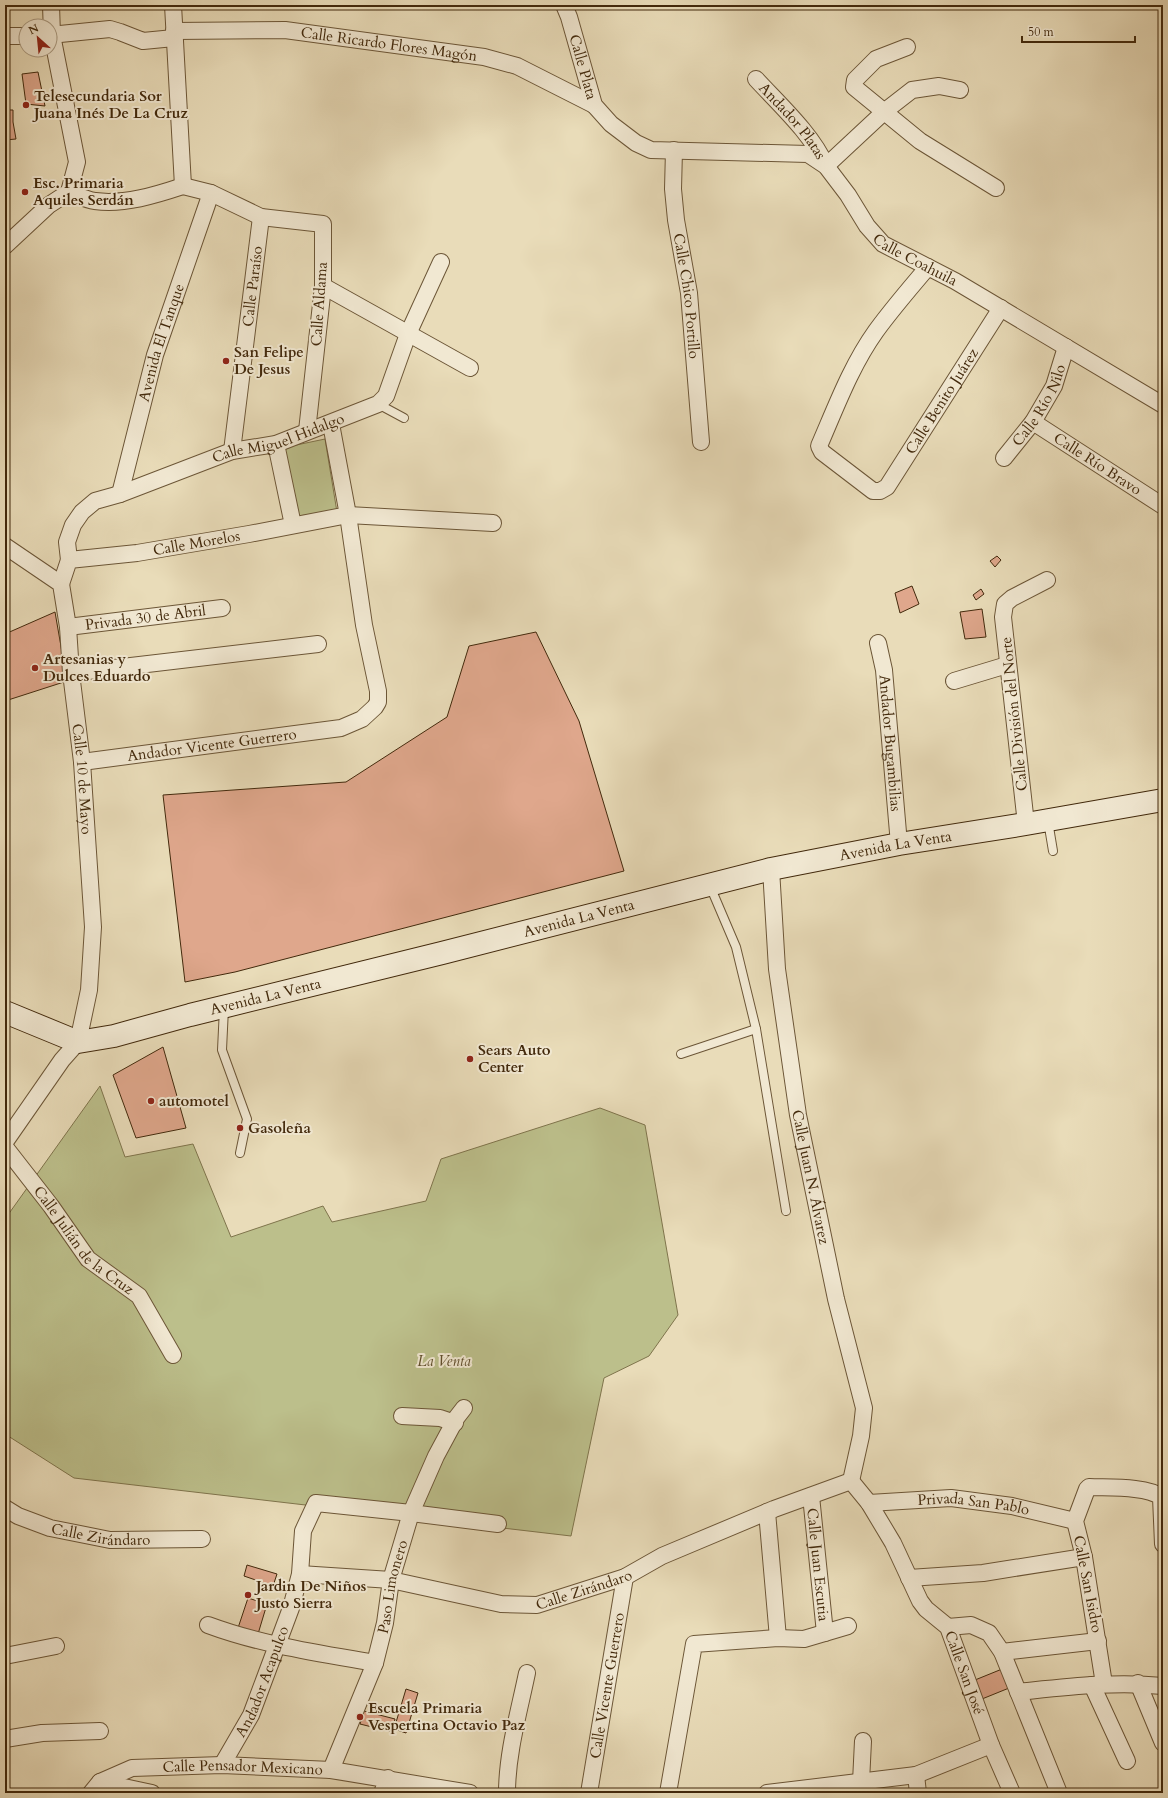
<svg xmlns="http://www.w3.org/2000/svg" width="1168" height="1798" font-family="Cardo,serif">
  <rect width="100%" height="100%" fill="#e9dcb9"/>
  <filter id="stains"><feTurbulence type="fractalNoise" baseFrequency=".005" numOctaves="4"/><feColorMatrix values="0 0 0 0 .2 0 0 0 0 .09 0 0 0 0 .02 0 0 0 .5 -.17"/></filter>
  <radialGradient id="worn" r=".72"><stop offset=".6" stop-color="#630" stop-opacity="0"/><stop offset="1" stop-color="#630" stop-opacity=".3"/></radialGradient>
  <g fill="#bcbf8b" stroke="#7f744c">
    <polygon points="325,439 337,512 297,516 282,448"/>
    <polygon points="100,1086 125,1157 193,1144 231,1237 323,1206 332,1222 426,1201 441,1159 600,1108 645,1125 678,1315 649,1356 604,1378 571,1536 74,1478 5,1434 5,1219"/>
  </g>
  <g fill="#dfa78c" stroke="#42290c">
    <polygon points="38,72 45,106 26,104 22,74"/>
    <polygon points="5,110 13,110 13,122 16,139 5,140"/>
    <polygon points="997,556 1001,560 995,567 990,561"/>
    <polygon points="912,586 919,604 900,613 895,593"/>
    <polygon points="981,589 984,594 976,600 973,595"/>
    <polygon points="982,609 986,637 965,639 960,612"/>
    <polygon points="55,612 67,681 5,701 5,634"/>
    <polygon points="536,632 579,721 624,871 235,972 185,982 163,795 346,782 447,717 469,646"/>
    <polygon points="163,1047 186,1128 136,1138 113,1075"/>
    <polygon points="247,1565 277,1574 273,1586 244,1576"/>
    <polygon points="248,1598 267,1604 258,1634 238,1628"/>
    <polygon points="1007,1667 1014,1686 982,1699 975,1680"/>
    <polygon points="406,1689 418,1693 406,1733 394,1729"/>
    <polygon points="364,1711 395,1719 392,1732 360,1724"/>
  </g>
  <g fill="none" stroke-linecap="round" stroke-linejoin="round">
    <g stroke="#6c5637" stroke-width="10">
      <g id="service">
        <polyline points="378,404 404,418"/>
        <polyline points="1048,821 1053,851"/>
        <polyline points="710,886 736,947 756,1029 786,1211"/>
        <polyline points="224,1008 222,1050 247,1119 240,1153"/>
        <polyline points="681,1054 756,1029"/>
      </g>
    </g>
    <g stroke="#6c5637" stroke-width="18">
      <g id="minor">
        <polyline points="51,5 52,35 77,162 69,192"/>
        <polyline points="173,5 183,186"/>
        <path id="s1" d="M564,5L569,17L594,105L611,124L636,143L651,150L808,154L826,166L848,195L867,226L883,244L955,281L1163,405"/>
        <path id="s2" d="M174,31L285,30L484,57L517,66L594,105"/>
        <polyline points="50,35 110,29 120,32 143,41 174,38"/>
        <polyline points="5,36 26,36"/>
        <polyline points="907,47 876,59 855,80 854,87 920,141 996,188"/>
        <path id="s3" d="M756,79C780,105 812,134 826,166L885,111L912,90L939,86L960,90"/>
        <path id="s4" d="M674,150L673,189L676,220L689,293L701,442"/>
        <polyline points="183,186 211,193 261,217 323,224 323,286 307,431"/>
        <path d="M69,192C77,195 86,200 95,201C124,205 156,195 183,186"/>
        <polyline points="5,246 49,205 69,192"/>
        <path id="s5" d="M928,267C910,288 892,309 876,331C851,366 836,407 819,446L822,452L873,491H880L887,487L1001,308"/>
        <polyline points="323,286 470,368"/>
        <path id="s6" d="M1033,422L1163,506"/>
        <polyline points="276,444 293,525"/>
        <path id="s7" d="M232,451L261,217"/>
        <path id="s8" d="M1004,458L1033,422L1054,386L1066,347"/>
        <path id="s9" d="M120,494L155,355L211,193"/>
        <path id="s10" d="M5,546L61,584L68,627L71,673L82,762L93,927L89,990L78,1042L62,1060L5,1142"/>
        <path id="s11" d="M69,560L67,542L73,525L82,512L95,501L120,494L232,451L276,444L378,404L386,396L408,334L441,262"/>
        <path id="s12" d="M61,584L69,560L137,553L249,534L348,515L493,523"/>
        <path id="s13" d="M68,627L222,608"/>
        <path id="s14" d="M878,643L884,670L899,844"/>
        <polyline points="71,673 318,644"/>
        <polyline points="954,681 1007,665"/>
        <path id="s15" d="M82,762L341,728L362,719L375,707L378,702V691L364,625L348,515L331,424"/>
        <polyline points="1026,824 1003,617 1005,604 1012,598 1047,580"/>
        <path id="s16" d="M771,869L777,969L798,1115L836,1299L864,1408L861,1436L851,1481"/>
        <path id="s17" d="M5,1147L51,1206L88,1259L139,1296L173,1355"/>
        <polyline points="402,1416 440,1418 455,1423"/>
        <path id="s18" d="M851,1481L869,1503L893,1543L920,1601L926,1609L948,1627L991,1745L1012,1793"/>
        <path id="s19" d="M811,1496L825,1633"/>
        <path id="s20" d="M869,1503L951,1498L1012,1506L1075,1521"/>
        <path id="s21" d="M5,1508L18,1516L50,1528L110,1540L202,1539"/>
        <polyline points="767,1512 778,1638"/>
        <path id="s22" d="M300,1574L391,1580L501,1604L537,1605L625,1577L662,1556L774,1509L851,1481"/>
        <polyline points="909,1578 983,1573 1084,1557"/>
        <path d="M208,1625C262,1645 318,1653 375,1663"/>
        <polyline points="948,1627 971,1625 989,1633 1002,1652 1059,1793"/>
        <polyline points="1002,1652 1098,1641"/>
        <polyline points="5,1656 56,1646"/>
        <polyline points="1138,1683 1163,1743"/>
        <path d="M1104,1684L1084,1557L1075,1521L1087,1489L1089,1487C1108,1488 1147,1486 1161,1497L1163,1544"/>
        <polyline points="1092,1685 1127,1761"/>
        <path d="M1018,1692C1067,1687 1114,1681 1163,1686"/>
        <polyline points="5,1739 42,1733 100,1731"/>
        <path id="s23" d="M222,1765L251,1715L291,1608L300,1574L303,1531L316,1503L411,1513L498,1524"/>
        <path id="s24" d="M331,1770L375,1663L385,1623L391,1580L411,1513L436,1456L457,1417L464,1408"/>
        <polyline points="916,1775 918,1793"/>
        <polyline points="100,1782 152,1793"/>
        <polyline points="861,1782 863,1741"/>
        <path id="s25" d="M91,1793L100,1782L132,1768L222,1765L331,1770L470,1793"/>
        <polyline points="382,1793 388,1778"/>
        <path d="M507,1793C507,1753 519,1712 527,1673"/>
        <path id="s26" d="M589,1793L625,1577"/>
        <polyline points="668,1793 694,1644 778,1638 804,1639 848,1626"/>
        <polyline points="767,1793 916,1775 991,1745"/>
      </g>
    </g>
    <g stroke="#42290c" stroke-width="24">
      <g id="secondary">
        <path id="s27" d="M5,1012L78,1042L114,1036L190,1015L442,953L771,869L899,844L1026,824L1163,800"/>
      </g>
    </g>
    <use href="#service" stroke="#f1e8d2" stroke-width="8"/>
    <use href="#minor" stroke="#f1e8d2" stroke-width="16"/>
    <use href="#secondary" stroke="#f1e8d2" stroke-width="22"/>
  </g>
  <g fill="#8f2418" stroke="#f1e8d2" stroke-width="1.5">
    <circle cx="26" cy="105" r="4"/>
    <circle cx="25" cy="192" r="4"/>
    <circle cx="226" cy="361" r="4"/>
    <circle cx="35" cy="668" r="4"/>
    <circle cx="470" cy="1059" r="4"/>
    <circle cx="151" cy="1101" r="4"/>
    <circle cx="240" cy="1128" r="4"/>
    <circle cx="248" cy="1595" r="4"/>
    <circle cx="360" cy="1717" r="4"/>
  </g>
  <g text-anchor="middle" stroke-width="4" stroke-linejoin="round" paint-order="stroke">
    <g font-size="15" fill="#42290c" stroke="#f1e8d2">
      <text dy="5" stroke="none"><textPath href="#s2" startOffset="216">Calle Ricardo Flores Magón</textPath></text>
      <text dy="5" stroke="none"><textPath href="#s1" startOffset="65">Calle Plata</textPath></text>
      <text dy="5" stroke="none"><textPath href="#s3" startOffset="56">Andador Platas</textPath></text>
      <text dy="5" stroke="none"><textPath href="#s1" startOffset="489">Calle Coahuila</textPath></text>
      <text dy="5" stroke="none"><textPath href="#s7" startOffset="166">Calle Paraíso</textPath></text>
      <text dy="5" stroke="none"><textPath href="#s4" startOffset="147">Calle Chico Portillo</textPath></text>
      <text transform="translate(319 304) rotate(-86)" y="5">Calle Aldama</text>
      <text dy="5" stroke="none"><textPath href="#s9" startOffset="157">Avenida El Tanque</textPath></text>
      <text dy="5" stroke="none"><textPath href="#s5" startOffset="399">Calle Benito Juárez</textPath></text>
      <text dy="5" stroke="none"><textPath href="#s8" startOffset="64">Calle Río Nilo</textPath></text>
      <text dy="5" stroke="none"><textPath href="#s11" startOffset="263">Calle Miguel Hidalgo</textPath></text>
      <text dy="5" stroke="none"><textPath href="#s6" startOffset="77">Calle Río Bravo</textPath></text>
      <text dy="5" stroke="none"><textPath href="#s12" startOffset="154">Calle Morelos</textPath></text>
      <text dy="5" stroke="none"><textPath href="#s13" startOffset="78">Privada 30 de Abril</textPath></text>
      <text transform="translate(1014 714) rotate(-96)" y="5">Calle División del Norte</text>
      <text dy="5" stroke="none"><textPath href="#s14" startOffset="101">Andador Bugambilias</textPath></text>
      <text dy="5" stroke="none"><textPath href="#s15" startOffset="131">Andador Vicente Guerrero</textPath></text>
      <text dy="5" stroke="none"><textPath href="#s10" startOffset="264">Calle 10 de Mayo</textPath></text>
      <text dy="5" stroke="none"><textPath href="#s27" startOffset="920">Avenida La Venta</textPath></text>
      <text dy="5" stroke="none"><textPath href="#s27" startOffset="595">Avenida La Venta</textPath></text>
      <text dy="5" stroke="none"><textPath href="#s27" startOffset="272">Avenida La Venta</textPath></text>
      <text dy="5" stroke="none"><textPath href="#s16" startOffset="311">Calle Juan N. Álvarez</textPath></text>
      <text dy="5" stroke="none"><textPath href="#s17" startOffset="123">Calle Julián de la Cruz</textPath></text>
      <text dy="5" stroke="none"><textPath href="#s20" startOffset="105">Privada San Pablo</textPath></text>
      <text dy="5" stroke="none"><textPath href="#s21" startOffset="101">Calle Zirándaro</textPath></text>
      <text dy="5" stroke="none"><textPath href="#s19" startOffset="69">Calle Juan Escutia</textPath></text>
      <text transform="translate(1088 1584) rotate(79)" y="5">Calle San Isidro</text>
      <text dy="5" stroke="none"><textPath href="#s24" startOffset="194">Paso Limonero</textPath></text>
      <text dy="5" stroke="none"><textPath href="#s22" startOffset="289">Calle Zirándaro</textPath></text>
      <text dy="5" stroke="none"><textPath href="#s18" startOffset="226">Calle San José</textPath></text>
      <text dy="5" stroke="none"><textPath href="#s23" startOffset="93">Andador Acapulco</textPath></text>
      <text dy="5" stroke="none"><textPath href="#s26" startOffset="109">Calle Vicente Guerrero</textPath></text>
      <text dy="5" stroke="none"><textPath href="#s25" startOffset="160">Calle Pensador Mexicano</textPath></text>
    </g>
    <g font-size="15" font-weight="bold" fill="#42290c" stroke="#f1e8d2" text-anchor="start">
      <text x="34" y="101">Telesecundaria Sor<tspan x="34" dy="17">Juana Inés De La Cruz</tspan></text>
      <text x="33" y="188">Esc. Primaria<tspan x="33" dy="17">Aquiles Serdán</tspan></text>
      <text x="234" y="357">San Felipe<tspan x="234" dy="17">De Jesus</tspan></text>
      <text x="43" y="664">Artesanias y<tspan x="43" dy="17">Dulces Eduardo</tspan></text>
      <text x="478" y="1055">Sears Auto<tspan x="478" dy="17">Center</tspan></text>
      <text x="159" y="1106">automotel</text>
      <text x="248" y="1133">Gasoleña</text>
      <text x="256" y="1591">Jardin De Niños<tspan x="256" dy="17">Justo Sierra</tspan></text>
      <text x="368" y="1713">Escuela Primaria<tspan x="368" dy="17">Vespertina Octavio Paz</tspan></text>
    </g>
    <g font-size="15" font-style="italic" fill="#604e2c" stroke="#f1e8d2">
      <text x="444" y="1366">La Venta</text>
    </g>
  </g>
  <rect width="1168" height="1798" fill="none" stroke="#e9dcb9" stroke-width="20"/>
  <rect x="6" y="6" width="1156" height="1786" fill="none" stroke="#42290c" stroke-width="2"/>
  <rect x="10" y="10" width="1148" height="1778" fill="none" stroke="#42290c"/>
  <g transform="translate(38 38) rotate(333)"><circle r="19" fill="#f1e8d2" stroke="#ab9c83"/>
  <path d="M0-3L7 15L0 10L-7 15Z" fill="#8f2418"/>
  <text y="-6" font-size="11" font-weight="bold" text-anchor="middle" fill="#42290c">N</text>
  </g>
  <path d="M1022 36v6h113v-6" fill="none" stroke="#42290c" stroke-width="2"/>
  <text x="1028" y="36" font-size="12" fill="#42290c" stroke="#f1e8d2" stroke-width="3" paint-order="stroke">50 m</text>
  <rect width="100%" height="100%" filter="url(#stains)"/>
  <rect width="100%" height="100%" fill="url(#worn)"/>
</svg>
